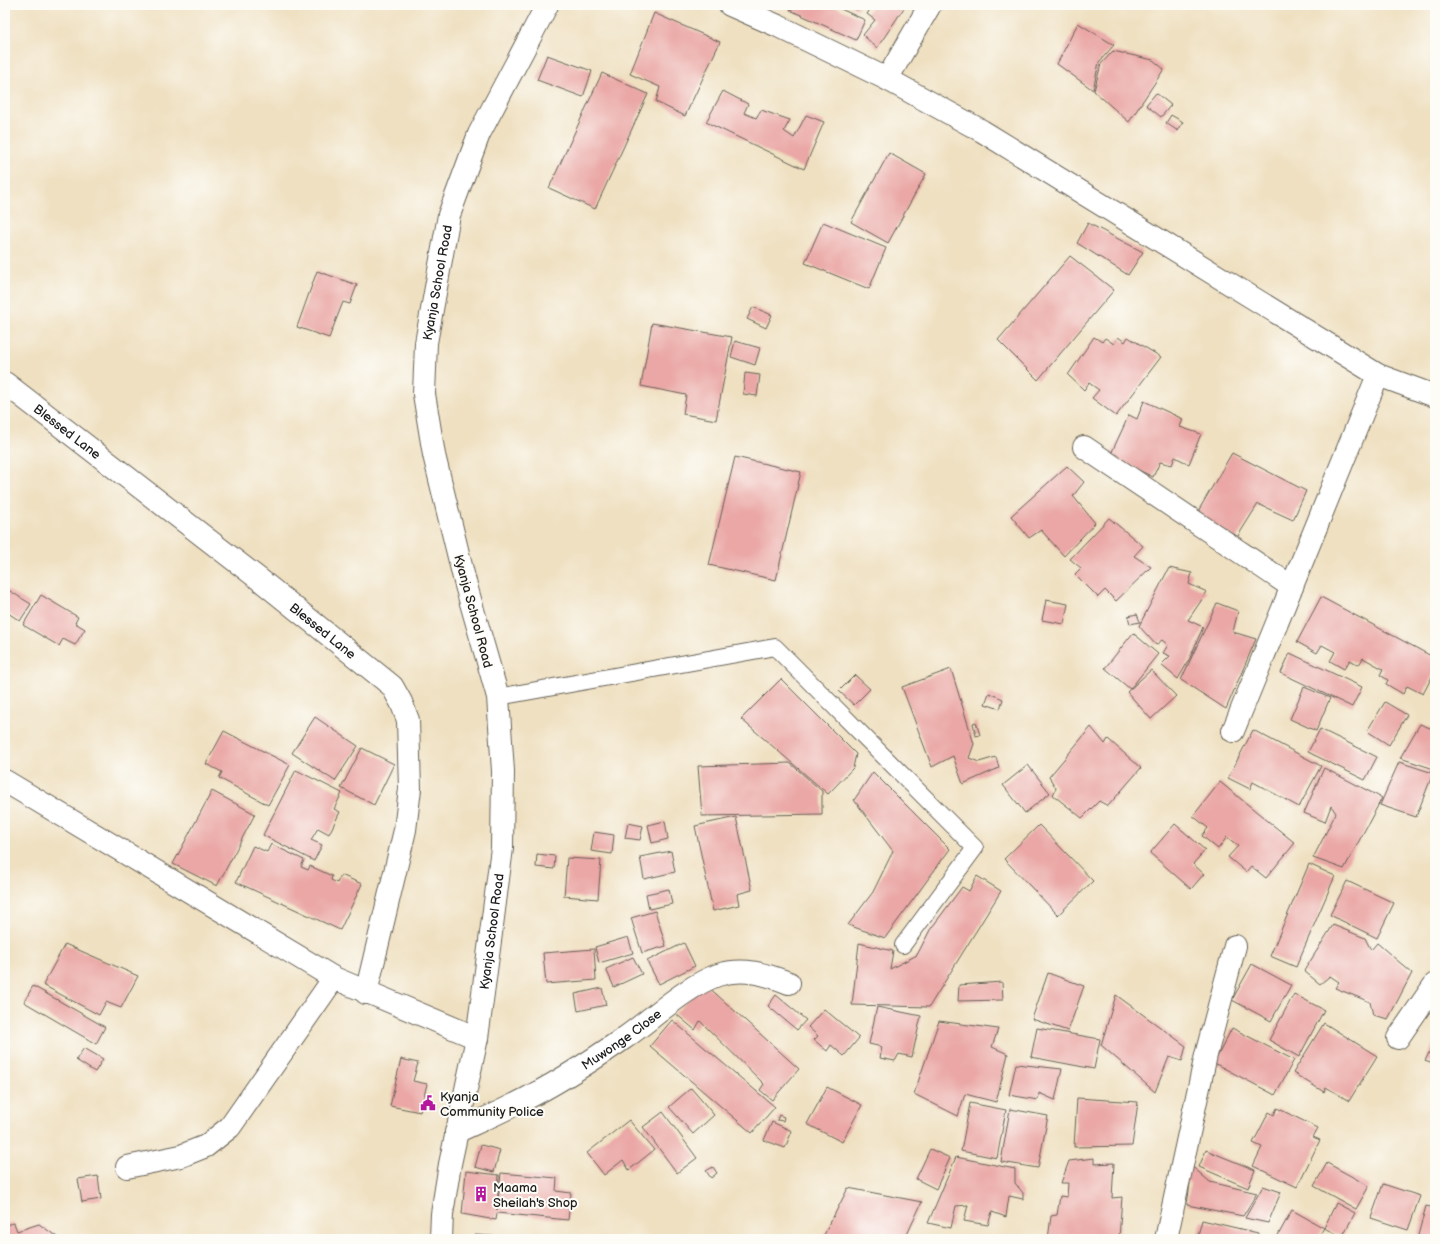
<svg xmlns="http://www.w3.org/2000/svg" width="1440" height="1244" font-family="'Balsamiq Sans',sans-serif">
  <rect width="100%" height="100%" fill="#fdfcf7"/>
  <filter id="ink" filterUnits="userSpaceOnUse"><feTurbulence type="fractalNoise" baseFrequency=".025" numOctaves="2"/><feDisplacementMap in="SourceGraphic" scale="8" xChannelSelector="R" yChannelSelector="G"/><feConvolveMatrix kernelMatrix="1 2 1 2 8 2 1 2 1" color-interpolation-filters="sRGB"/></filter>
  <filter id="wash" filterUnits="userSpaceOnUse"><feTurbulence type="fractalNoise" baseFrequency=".012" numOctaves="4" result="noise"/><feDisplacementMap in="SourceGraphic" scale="16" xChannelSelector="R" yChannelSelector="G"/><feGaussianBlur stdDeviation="0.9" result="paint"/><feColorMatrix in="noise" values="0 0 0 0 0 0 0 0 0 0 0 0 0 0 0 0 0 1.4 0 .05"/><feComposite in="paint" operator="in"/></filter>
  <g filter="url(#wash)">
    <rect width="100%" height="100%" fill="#efe0c1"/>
    <g id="blocks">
      <g fill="#eaa7a5">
        <polygon points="792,5 832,5 865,20 856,40 790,10"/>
        <polygon points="850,5 860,5 857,10"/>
        <polygon points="873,5 906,5 877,48 863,35 875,20 867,14"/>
        <polygon points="654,13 720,42 685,116 656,102 660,87 630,74"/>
        <polygon points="1078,23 1114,45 1099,62 1093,90 1057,64"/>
        <polygon points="1113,51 1153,60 1164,69 1129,122 1094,91 1101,64"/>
        <polygon points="547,55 592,71 583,97 537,80"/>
        <polygon points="602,73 648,94 595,209 549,188"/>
        <polygon points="723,91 748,104 744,113 756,118 761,110 790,120 784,131 794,138 806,115 824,122 804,169 706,122"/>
        <polygon points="1156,93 1171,105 1161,117 1146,105"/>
        <polygon points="1171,115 1183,122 1178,131 1166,123"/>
        <polygon points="889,153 926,174 888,243 851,222"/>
        <polygon points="823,222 886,248 869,289 805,263"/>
        <polygon points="1088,223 1143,252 1128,275 1077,243"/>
        <polygon points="1070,256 1114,290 1038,380 998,340"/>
        <polygon points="317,271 357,285 350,304 343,302 329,338 297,327"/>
        <polygon points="753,307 772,315 766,328 747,319"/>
        <polygon points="652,323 732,337 716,420 683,414 686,395 641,386"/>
        <polygon points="1094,337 1102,342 1105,338 1114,344 1118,337 1125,342 1128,337 1161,357 1116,416 1092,398 1099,390 1089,383 1084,390 1068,375"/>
        <polygon points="735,341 760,348 755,365 731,357"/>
        <polygon points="745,373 760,375 757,396 743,394"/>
        <polygon points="1144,401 1183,419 1180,427 1201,434 1189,464 1175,457 1172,465 1160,462 1153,477 1110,456 1129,415 1137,419"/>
        <polygon points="1232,453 1306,491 1293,520 1258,504 1236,539 1197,513"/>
        <polygon points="735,457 801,472 776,580 709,565"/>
        <polygon points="1067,466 1084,482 1073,496 1095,523 1064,556 1041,530 1029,538 1011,516"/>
        <polygon points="1109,518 1143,546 1134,556 1151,567 1116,601 1105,590 1098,597 1075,574 1081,568 1070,559"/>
        <polygon points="1169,568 1192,573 1189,584 1207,592 1188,620 1203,627 1190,658 1178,679 1161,665 1170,656 1163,653 1168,645 1162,640 1156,645 1139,626"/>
        <polygon points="5,588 31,604 20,621 5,611"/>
        <polygon points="41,595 78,617 75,623 85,629 75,645 63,639 59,646 23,625"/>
        <polygon points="1321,597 1435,658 1435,671 1423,694 1407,686 1403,694 1386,684 1388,680 1380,675 1383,669 1363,658 1359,665 1350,660 1344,669 1330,661 1335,652 1322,645 1317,653 1297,642"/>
        <polygon points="1046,600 1068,604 1064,624 1042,620"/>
        <polygon points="1217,603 1238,611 1233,632 1256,639 1226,709 1181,680"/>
        <polygon points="1137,614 1140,622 1130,624 1128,616"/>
        <polygon points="1133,633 1158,654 1130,689 1105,668"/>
        <polygon points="1290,653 1362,687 1352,707 1281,673"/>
        <polygon points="951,669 974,744 969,758 979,762 996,757 999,768 963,784 953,756 932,767 902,687"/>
        <polygon points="1151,670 1176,696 1151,719 1127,692"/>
        <polygon points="855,675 870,689 854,705 839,691"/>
        <polygon points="781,679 856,754 853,768 828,794 741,719"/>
        <polygon points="1304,687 1330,698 1316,731 1290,719"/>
        <polygon points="989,693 1003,699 1000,709 985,704"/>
        <polygon points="1385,702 1407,715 1389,745 1367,731"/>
        <polygon points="315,717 358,746 335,781 292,753"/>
        <polygon points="976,722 980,735 976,736 973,723"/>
        <polygon points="1420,724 1435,730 1435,759 1431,768 1400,758"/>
        <polygon points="1091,727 1105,744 1108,739 1141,768 1108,806 1099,801 1082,818 1053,795 1056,788 1049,777"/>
        <polygon points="1320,729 1377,757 1365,780 1308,752"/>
        <polygon points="1253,730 1321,766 1299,807 1253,782 1250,789 1228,778"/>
        <polygon points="224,731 290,765 268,805 219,778 222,772 206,764"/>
        <polygon points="362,748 394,764 374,805 341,788"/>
        <polygon points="1399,762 1433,773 1416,817 1380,805"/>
        <polygon points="790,763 822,791 822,814 702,816 698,766"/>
        <polygon points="1028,765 1050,793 1025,813 1003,785"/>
        <polygon points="1324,768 1382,798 1344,869 1313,858 1336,813 1331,806 1325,822 1304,813"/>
        <polygon points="296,770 342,793 334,809 340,812 329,834 318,828 311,840 322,845 314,861 263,835"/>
        <polygon points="873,772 950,849 885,938 848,925 873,892 893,851 854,800"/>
        <polygon points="1220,782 1295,843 1266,878 1251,866 1246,872 1228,857 1238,846 1227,837 1218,849 1202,836 1208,828 1193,816"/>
        <polygon points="212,791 255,814 217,886 173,864"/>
        <polygon points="736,817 752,890 737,894 739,905 713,911 695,826"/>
        <polygon points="665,821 668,839 652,843 648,825"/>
        <polygon points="628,823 643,826 640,840 625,838"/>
        <polygon points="1175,824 1205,850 1193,864 1204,874 1191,889 1150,853"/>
        <polygon points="1039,825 1093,881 1058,915 1004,859"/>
        <polygon points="594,832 614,835 612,854 591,851"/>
        <polygon points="271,844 304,860 301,867 308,870 310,866 332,876 331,880 337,883 341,875 362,884 340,930 236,882 253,846 267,852"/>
        <polygon points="671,851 675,872 644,879 640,857"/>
        <polygon points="537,854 555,856 554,869 536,867"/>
        <polygon points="567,858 601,860 598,899 564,896"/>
        <polygon points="1309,864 1335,876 1296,967 1270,956"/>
        <polygon points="977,876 1001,891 929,1007 852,1005 859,943 893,951 890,969 917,955 930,930 962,887 969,891"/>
        <polygon points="1347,881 1394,903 1377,938 1330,915"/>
        <polygon points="669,889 672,904 649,909 646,894"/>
        <polygon points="655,911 666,946 642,953 631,918"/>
        <polygon points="1333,925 1365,938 1371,950 1377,943 1412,973 1388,1019 1373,1015 1370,1002 1335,988 1339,982 1330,976 1320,984 1304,971"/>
        <polygon points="628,937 633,953 599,963 595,947"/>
        <polygon points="684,943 695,966 659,984 647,961"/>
        <polygon points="65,944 138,976 121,1008 106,1002 99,1015 43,985"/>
        <polygon points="594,949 596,980 546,984 543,953"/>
        <polygon points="633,957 642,974 614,987 606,969"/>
        <polygon points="1252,964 1291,985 1271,1021 1232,1000"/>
        <polygon points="1048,973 1084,986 1068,1031 1032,1019"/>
        <polygon points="1002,982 1003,1000 958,1001 959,985"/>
        <polygon points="705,984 799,1069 772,1100 760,1090 764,1084 700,1021 695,1030 675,1013"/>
        <polygon points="33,986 105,1027 96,1044 24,1002"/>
        <polygon points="602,988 606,1005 578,1011 575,994"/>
        <polygon points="1294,994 1324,1010 1299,1057 1269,1040"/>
        <polygon points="776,995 806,1020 797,1030 768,1006"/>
        <polygon points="1116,995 1186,1046 1182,1061 1169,1057 1155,1092 1101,1045"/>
        <polygon points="877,1007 921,1016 912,1057 899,1054 895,1061 880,1058 882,1047 869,1044"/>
        <polygon points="824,1009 859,1038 844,1056 831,1045 827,1051 814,1040 818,1036 808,1027"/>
        <polygon points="672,1020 775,1107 752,1133 650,1046"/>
        <polygon points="939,1021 998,1029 992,1047 1008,1054 996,1102 965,1094 958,1116 914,1094"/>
        <polygon points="1324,1023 1377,1056 1349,1101 1326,1087 1324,1092 1293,1073"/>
        <polygon points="1037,1028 1100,1039 1094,1069 1031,1057"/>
        <polygon points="1232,1028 1294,1060 1275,1095 1214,1063"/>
        <polygon points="1435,1040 1435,1065 1425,1061"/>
        <polygon points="84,1048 103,1059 95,1072 76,1060"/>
        <polygon points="401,1059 418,1063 413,1081 427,1084 420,1112 390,1106"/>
        <polygon points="1016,1064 1062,1069 1055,1100 1039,1093 1038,1100 1009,1095"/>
        <polygon points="827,1087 862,1105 842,1142 807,1124"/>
        <polygon points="691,1088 714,1115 693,1134 669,1107"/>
        <polygon points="1077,1098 1138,1102 1132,1146 1074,1147"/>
        <polygon points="970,1103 1006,1110 997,1158 961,1151"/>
        <polygon points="1277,1108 1318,1128 1313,1137 1320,1140 1297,1187 1253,1166 1262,1147 1253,1143 1269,1112 1274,1115"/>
        <polygon points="1010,1109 1048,1116 1038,1168 1001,1162"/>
        <polygon points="663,1112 697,1158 677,1173 643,1127"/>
        <polygon points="779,1115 784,1117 783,1121 777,1120"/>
        <polygon points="629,1120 654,1150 629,1170 623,1160 604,1175 587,1153"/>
        <polygon points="772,1122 792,1131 785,1148 764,1140"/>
        <polygon points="481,1145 500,1150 494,1172 475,1167"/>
        <polygon points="930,1149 950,1158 936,1189 916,1179"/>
        <polygon points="1206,1150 1255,1170 1248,1188 1199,1167"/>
        <polygon points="956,1157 1015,1169 1015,1183 1023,1193 1023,1199 1009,1196 1006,1217 992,1212 988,1225 964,1221 968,1205 956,1206 951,1228 928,1223"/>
        <polygon points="1094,1158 1094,1164 1114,1163 1112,1198 1122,1197 1119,1239 1048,1239 1051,1216 1057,1215 1060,1196 1067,1197 1068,1183 1061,1183 1069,1161"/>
        <polygon points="1188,1163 1210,1182 1257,1193 1243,1216 1187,1205 1190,1183 1185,1182"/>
        <polygon points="1327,1163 1369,1186 1356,1209 1314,1186"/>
        <polygon points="713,1167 717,1173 711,1178 706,1171"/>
        <polygon points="466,1171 499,1175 497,1210 501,1173 557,1178 556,1191 571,1193 568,1220 497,1213 496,1220 462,1214"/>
        <polygon points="98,1176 101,1199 82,1202 78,1179"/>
        <polygon points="1383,1184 1420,1196 1408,1230 1371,1218"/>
        <polygon points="1263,1186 1281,1192 1268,1223 1245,1218"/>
        <polygon points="848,1188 922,1202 905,1239 834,1239 823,1237"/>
        <polygon points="1336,1203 1355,1213 1342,1237 1324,1228"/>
        <polygon points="1426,1206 1435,1208 1435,1239 1417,1239"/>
        <polygon points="1292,1210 1324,1228 1317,1239 1276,1239"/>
        <polygon points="1202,1220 1258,1233 1257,1239 1197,1239"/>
        <polygon points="14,1223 17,1231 39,1224 60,1239 5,1239 5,1225"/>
        <polygon points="475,1235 508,1237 508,1239 474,1239"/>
      </g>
    </g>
  </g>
  <g filter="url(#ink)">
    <use href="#blocks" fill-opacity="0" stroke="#666156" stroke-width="1"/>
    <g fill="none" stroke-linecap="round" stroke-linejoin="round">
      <g stroke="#666156" stroke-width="18">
        <polyline id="service" points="498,697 775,647 975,848 903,945"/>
      </g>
      <g stroke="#666156" stroke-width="24">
        <g id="minor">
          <polyline points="730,5 778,26 887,79 982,131 1378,375 1435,396"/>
          <polyline points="887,79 930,5"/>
          <path id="s1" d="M5,383L259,579L392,686L401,702L408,720L410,789L405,830L366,993"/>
          <polyline points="1084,447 1292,587"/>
          <polyline points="1233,731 1378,375"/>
          <polyline points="5,781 334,978 477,1038"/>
          <polyline points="1398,1038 1435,984"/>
          <path id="s2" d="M456,1132C482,1120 508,1109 533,1095C564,1079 594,1059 623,1039C651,1020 686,986 718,975C743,967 766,974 789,983"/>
          <polyline points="127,1167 181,1156 206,1146 230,1127 334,978"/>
          <path id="s3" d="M441,1239L442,1214L450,1164L477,1038L490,941L502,848L503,771L498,697L465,582L434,455L424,394L426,343L449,215L479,134L547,5"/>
          <polyline points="1166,1239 1206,1055 1235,946"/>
        </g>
      </g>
      <use href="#service" stroke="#fff" stroke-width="16"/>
      <use href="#minor" stroke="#fff" stroke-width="22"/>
    </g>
  </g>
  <defs>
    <g id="civic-bare" transform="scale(1.2)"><path d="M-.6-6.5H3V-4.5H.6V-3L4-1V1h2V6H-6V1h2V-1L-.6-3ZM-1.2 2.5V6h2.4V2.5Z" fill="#b5179e" stroke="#fdfcf7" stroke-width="2.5" paint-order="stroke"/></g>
    <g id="building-bare" transform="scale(1.2)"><path d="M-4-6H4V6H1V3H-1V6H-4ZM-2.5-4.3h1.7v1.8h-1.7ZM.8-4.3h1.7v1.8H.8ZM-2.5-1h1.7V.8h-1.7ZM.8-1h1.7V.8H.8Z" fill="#b5179e" stroke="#fdfcf7" stroke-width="2.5" paint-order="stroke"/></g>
  </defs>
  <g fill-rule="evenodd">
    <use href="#civic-bare" x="428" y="1103"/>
    <use href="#building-bare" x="481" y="1194"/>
  </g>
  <g text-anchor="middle" stroke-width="4" stroke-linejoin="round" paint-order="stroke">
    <g font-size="13" fill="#1c1c1c" stroke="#fdfcf7">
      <text dy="5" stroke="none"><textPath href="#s3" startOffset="972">Kyanja School Road</textPath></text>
      <text dy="5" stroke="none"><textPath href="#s1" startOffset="79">Blessed Lane</textPath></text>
      <text transform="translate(474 611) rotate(75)" y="5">Kyanja School Road</text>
      <text dy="5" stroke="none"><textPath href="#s1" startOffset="403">Blessed Lane</textPath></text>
      <text dy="5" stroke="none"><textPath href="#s3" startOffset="312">Kyanja School Road</textPath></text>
      <text dy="5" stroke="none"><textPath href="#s2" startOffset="190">Muwonge Close</textPath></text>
    </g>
    <g font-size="13" fill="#1c1c1c" stroke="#fdfcf7" text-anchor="start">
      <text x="440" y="1101">Kyanja<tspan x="440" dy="15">Community Police</tspan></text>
      <text x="493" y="1192">Maama<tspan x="493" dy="15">Sheilah's Shop</tspan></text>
    </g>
  </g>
  <rect width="1440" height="1244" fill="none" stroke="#fdfcf7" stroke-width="20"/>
</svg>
